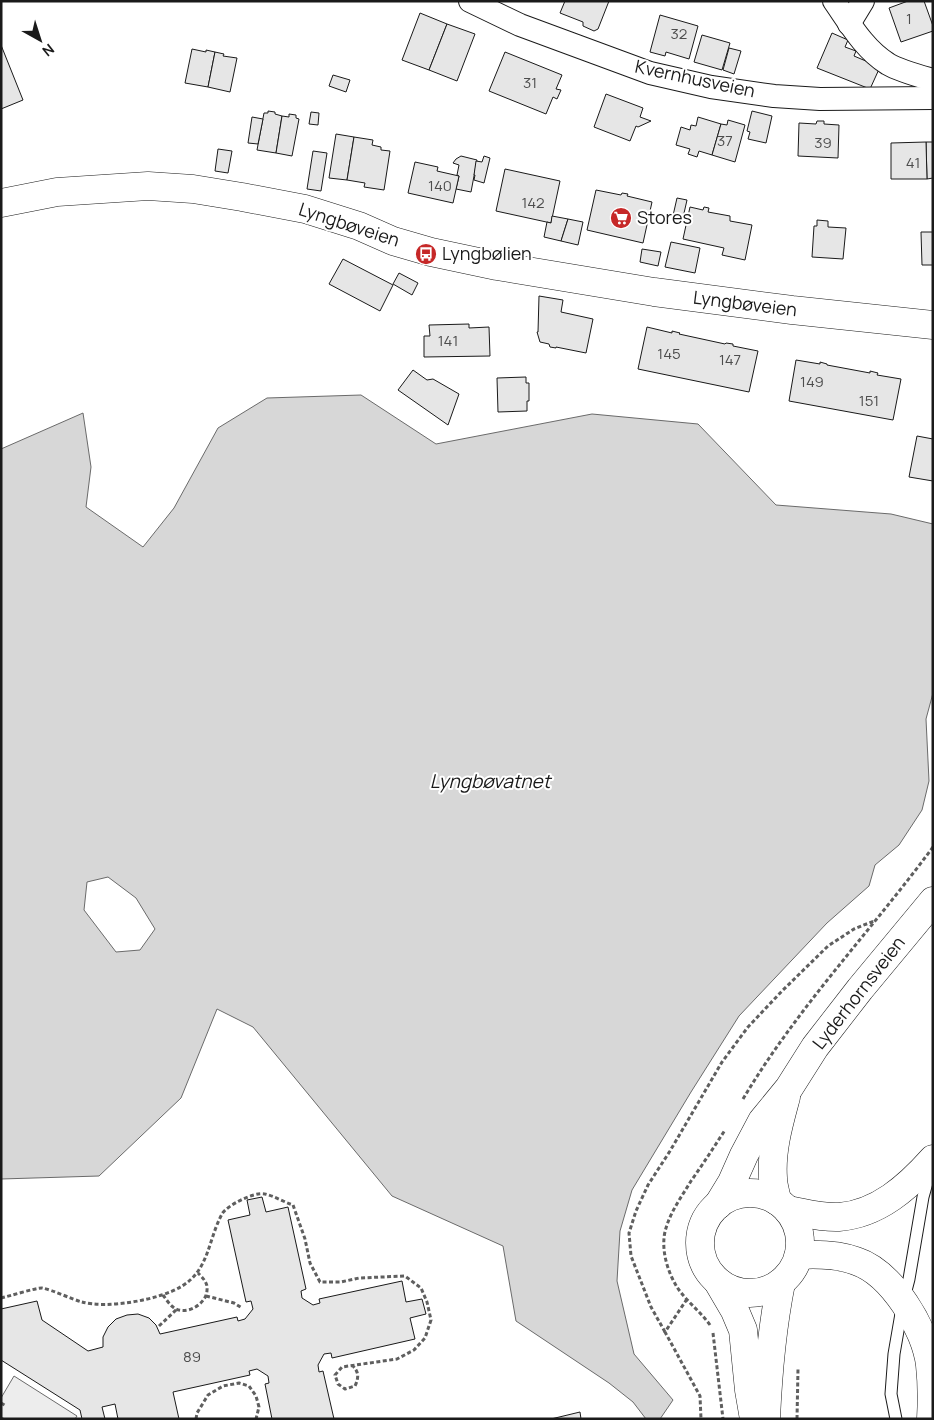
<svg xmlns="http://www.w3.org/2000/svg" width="934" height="1420" font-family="Manrope,sans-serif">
  <rect width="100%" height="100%" fill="#fff"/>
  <polygon fill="#ededed" stroke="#6a6a6a" points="14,1376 77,1416 75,1419 5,1419 1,1417 1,1398"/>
  <path fill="#d7d7d7" stroke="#6a6a6a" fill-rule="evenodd" d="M361,395L436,444L592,414L698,424L776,505L891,514L933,524V693L926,719L929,781L922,810L899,845L875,865L869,886L827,923L739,1016L691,1092L632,1190L620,1231L617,1281L634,1354L673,1400L660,1419H646L633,1402L609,1383L516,1321L503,1246L392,1196L253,1027L217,1009L181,1098L99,1176L1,1179V449L83,413L91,467L86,507L143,547L174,508L218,428L267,398ZM108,877L136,898L155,929L140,950L116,952L84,910L87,882Z"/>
  <g fill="#e6e6e6" stroke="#1a1a1a">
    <polygon points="565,1 609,1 598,29 594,31 583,26 583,22 560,13"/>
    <polygon points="908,1 924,1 933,26 933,31 901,42 889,8"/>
    <polygon points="420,13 447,24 429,70 402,60"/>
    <polygon points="660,15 698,26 689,59 666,52 665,56 650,52"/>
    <polygon points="447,24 475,34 457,81 429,70"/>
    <polygon points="832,33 848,40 845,47 856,51 854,56 880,67 870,89 817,68"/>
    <polygon points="702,35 730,43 722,70 694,62"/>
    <polygon points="1,45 23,100 1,109"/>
    <polygon points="729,48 741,51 734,74 723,70"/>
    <polygon points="192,49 206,52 206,50 215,52 208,87 185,83"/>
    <polygon points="215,52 224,54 223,56 237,58 230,92 208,87"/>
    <polygon points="505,52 562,75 556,89 561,90 557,99 553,97 546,114 489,91"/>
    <polygon points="333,75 350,80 346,92 329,86"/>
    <polygon points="606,94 643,108 640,117 651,121 638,127 636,126 630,141 594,127"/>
    <polygon points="268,111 275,112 275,114 282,116 276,153 257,150 264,113 268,113"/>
    <polygon points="752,111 772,116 766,143 748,139 750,132 747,131"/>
    <polygon points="311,112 319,113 318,125 309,124"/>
    <polygon points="289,114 296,115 296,118 299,119 292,156 276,153 282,116 289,117"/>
    <polygon points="252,117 263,119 258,144 248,143"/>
    <polygon points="698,117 721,124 712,155 699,151 697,157 688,154 690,149 676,145 681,127 690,130 691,125 696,126"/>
    <polygon points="728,120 745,125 735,162 712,155 721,124 727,125"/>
    <polygon points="817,121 824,121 824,124 839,125 838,158 798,156 799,123 816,124"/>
    <polygon points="336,134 354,137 347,180 329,178"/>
    <polygon points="354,137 373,140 372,145 381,147 381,150 390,151 384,190 364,187 365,183 347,180"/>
    <polygon points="926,142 933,142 933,178 927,179"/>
    <polygon points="926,142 927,179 891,179 891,143"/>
    <polygon points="218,149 232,151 228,173 215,171"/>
    <polygon points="313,151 327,153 321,191 307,189"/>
    <polygon points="461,156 477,160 471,192 456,189 459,176 457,175 459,165 453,163 456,159"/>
    <polygon points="484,156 490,158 484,183 474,180 475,175 474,175 476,161 482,162"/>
    <polygon points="415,162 438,167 437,171 459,176 453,203 408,193"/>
    <polygon points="505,169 560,181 551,223 496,211"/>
    <polygon points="596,190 621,195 622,193 628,194 627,196 652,202 643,243 587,230"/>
    <polygon points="677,198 687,200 682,222 672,220"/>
    <polygon points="690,207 703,210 704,207 709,208 708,212 730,216 730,221 752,225 745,260 722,255 724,248 683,239"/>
    <polygon points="552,216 568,219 561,241 544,237 547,222 551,223"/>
    <polygon points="568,219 583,222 578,245 561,241"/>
    <polygon points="817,220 828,221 828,227 846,228 843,259 812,257 814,226 817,226"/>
    <polygon points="921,232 933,232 933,265 922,265"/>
    <polygon points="671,242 700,248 695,273 665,267"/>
    <polygon points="642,249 661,252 658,266 640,262"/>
    <polygon points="343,259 393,285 380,311 329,284"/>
    <polygon points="399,273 418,283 412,295 393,284"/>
    <polygon points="539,296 563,300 561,312 593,319 586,353 556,347 556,348 550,347 549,344 540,342 537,332 538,332"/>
    <polygon points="469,324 469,328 489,327 490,356 424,357 424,336 430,336 429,325"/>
    <polygon points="647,327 672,333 672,331 680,333 679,334 725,344 726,343 733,344 733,346 758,351 749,392 638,369"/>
    <polygon points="796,360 820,364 820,362 827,364 827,365 870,373 870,371 878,373 877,375 901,379 893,420 789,401"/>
    <polygon points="413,370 427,380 433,379 459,394 448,425 398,390"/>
    <polygon points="526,377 526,383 529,383 529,401 527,401 527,411 498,412 497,378"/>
    <polygon points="917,436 933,439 933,481 909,477"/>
    <polygon points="262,1197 266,1212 288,1207 306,1289 301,1291 302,1298 313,1305 320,1303 319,1299 402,1281 406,1302 422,1299 426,1314 410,1318 415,1339 332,1358 331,1353 324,1354 318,1365 319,1372 323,1371 334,1419 272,1419 265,1384 269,1383 268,1376 257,1369 249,1371 250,1375 173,1392 179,1419 118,1419 115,1404 102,1407 105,1419 82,1419 80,1410 1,1360 1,1309 37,1301 42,1320 88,1351 103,1347 103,1337 108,1327 116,1319 127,1315 138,1314 149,1318 156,1325 160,1334 237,1317 238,1321 245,1319 253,1309 251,1301 246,1302 228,1220 250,1215 247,1200"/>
    <polygon points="580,1412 581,1419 551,1419"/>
  </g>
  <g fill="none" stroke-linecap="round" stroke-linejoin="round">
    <g stroke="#1a1a1a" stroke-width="13">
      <polyline id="lane" points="896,1419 891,1394 894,1354 903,1302 909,1279 923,1197 930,1172"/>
    </g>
    <g stroke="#1a1a1a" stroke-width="24">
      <g id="street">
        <polyline points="470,1 520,25 650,73 711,87 774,96 820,99 933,98"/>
        <path d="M834,1C850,24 864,49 888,64C900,71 919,76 933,80"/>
        <polyline points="849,24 863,1"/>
      </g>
    </g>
    <g stroke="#1a1a1a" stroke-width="29">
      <polyline id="secondary" points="1,203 57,192 148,186 193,189 242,197 305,209 359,226 393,241 431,252 497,266 654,292 792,310 933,325"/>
    </g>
    <g stroke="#1a1a1a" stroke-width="29">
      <g id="primary">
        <circle cx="750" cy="1243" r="50"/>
        <path d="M777,1201C776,1193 773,1186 773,1178C771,1150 779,1123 786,1097"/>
        <polyline points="718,1205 732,1182 744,1155 762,1121 789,1088 815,1047 860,989 933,901"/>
        <polyline points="718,1282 735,1311 743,1330 749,1390 754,1419"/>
        <path d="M766,1419C768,1373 772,1328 781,1283"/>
      </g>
    </g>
    <g stroke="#1a1a1a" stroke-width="29">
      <g id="highway">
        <path d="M788,1210C805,1213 822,1218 839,1217C878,1214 908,1187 933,1159"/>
        <path d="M799,1255C818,1254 838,1254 856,1261C892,1273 926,1329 930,1365C932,1383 932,1401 931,1419"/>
      </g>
    </g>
    <g stroke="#5f5f5f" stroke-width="3" stroke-dasharray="4 2.5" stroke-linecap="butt">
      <path d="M743,1099C797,1008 871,931 933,847"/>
      <path d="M163,1295C166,1299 169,1304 173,1307C185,1317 207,1304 207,1290C208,1283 203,1278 198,1273"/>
      <polyline points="206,1296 234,1303 242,1308"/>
      <path d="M1,1298C10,1296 35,1288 42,1288C53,1290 71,1299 82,1302C107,1309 160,1300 182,1286C209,1270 208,1240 222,1214C226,1206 255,1191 265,1194C274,1196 284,1202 293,1205L305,1239L310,1263L320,1282H341L359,1278L405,1276L421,1288L427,1302L431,1320L425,1338L414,1350L397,1359L342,1367L335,1375L338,1384L345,1389L355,1386C359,1377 359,1372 352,1365"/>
      <polyline points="687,1299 665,1332 700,1396 701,1419"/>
      <path d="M710,1325C700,1311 686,1301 677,1287C667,1271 660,1247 666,1228C671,1211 682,1196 691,1181C703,1164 714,1147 725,1130"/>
      <polyline points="159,1326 177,1309"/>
      <polyline points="665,1332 651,1307 631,1256 629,1233 636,1211 648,1185 670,1151 722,1062 748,1027 782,991 828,946 854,929 874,921"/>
      <polyline points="713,1333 723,1419"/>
      <polyline points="1,1403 6,1406"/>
      <polyline points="196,1419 197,1413 208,1395 223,1386 239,1383 249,1386 256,1396 259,1407 256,1419"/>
      <polyline points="797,1419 798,1369"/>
    </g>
    <use href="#lane" stroke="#fff" stroke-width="11"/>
    <use href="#street" stroke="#fff" stroke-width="22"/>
    <use href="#secondary" stroke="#fff" stroke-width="28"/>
    <use href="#primary" stroke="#fff" stroke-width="28"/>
    <use href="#highway" stroke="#fff" stroke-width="28"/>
  </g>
  <defs>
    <g id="supermarket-disc" transform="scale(1.125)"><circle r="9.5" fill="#c62828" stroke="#fff"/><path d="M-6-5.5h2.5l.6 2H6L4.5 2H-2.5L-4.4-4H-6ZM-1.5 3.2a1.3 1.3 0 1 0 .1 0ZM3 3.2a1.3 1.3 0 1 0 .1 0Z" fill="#fff"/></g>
    <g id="bus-disc" transform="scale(1.125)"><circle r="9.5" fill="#c62828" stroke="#fff"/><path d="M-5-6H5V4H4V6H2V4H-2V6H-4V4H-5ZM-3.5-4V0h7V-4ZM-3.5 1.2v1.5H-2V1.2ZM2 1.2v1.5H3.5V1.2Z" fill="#fff"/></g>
  </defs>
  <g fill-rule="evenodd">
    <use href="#supermarket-disc" x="621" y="218"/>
    <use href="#bus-disc" x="426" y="254"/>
  </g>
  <g text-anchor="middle" stroke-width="4" stroke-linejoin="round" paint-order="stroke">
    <g font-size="15" fill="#4d4d4d">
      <text x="909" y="24">1</text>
      <text x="679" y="39">32</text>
      <text x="530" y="88">31</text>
      <text x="725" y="146">37</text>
      <text x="823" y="148">39</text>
      <text x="913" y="168">41</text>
      <text x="440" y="191">140</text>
      <text x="533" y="208">142</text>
      <text x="448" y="346">141</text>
      <text x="669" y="359">145</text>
      <text x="730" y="365">147</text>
      <text x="812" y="387">149</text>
      <text x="869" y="406">151</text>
      <text x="192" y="1362">89</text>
    </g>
    <g font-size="18" fill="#1a1a1a" stroke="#fff">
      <text transform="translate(695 79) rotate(12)" y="6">Kvernhusveien</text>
      <text transform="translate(349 225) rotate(18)" y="6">Lyngbøveien</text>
      <text transform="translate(745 304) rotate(7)" y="6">Lyngbøveien</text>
      <text transform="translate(859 993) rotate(-52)" y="6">Lyderhornsveien</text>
    </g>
    <g font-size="18" fill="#1a1a1a" stroke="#fff" text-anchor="start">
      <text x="637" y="224">Stores</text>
      <text x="442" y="260">Lyngbølien</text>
    </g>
    <g font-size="19" font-style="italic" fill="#1a1a1a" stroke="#fff">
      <text x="490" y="788">Lyngbøvatnet</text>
    </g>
  </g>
  <rect width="934" height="1420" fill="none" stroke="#1a1a1a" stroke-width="5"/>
  <g transform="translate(40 40) rotate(141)" stroke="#ffffff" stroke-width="4" paint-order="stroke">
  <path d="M0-4L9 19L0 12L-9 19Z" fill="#1a1a1a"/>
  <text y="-8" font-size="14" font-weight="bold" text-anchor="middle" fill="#1a1a1a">N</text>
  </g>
</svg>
